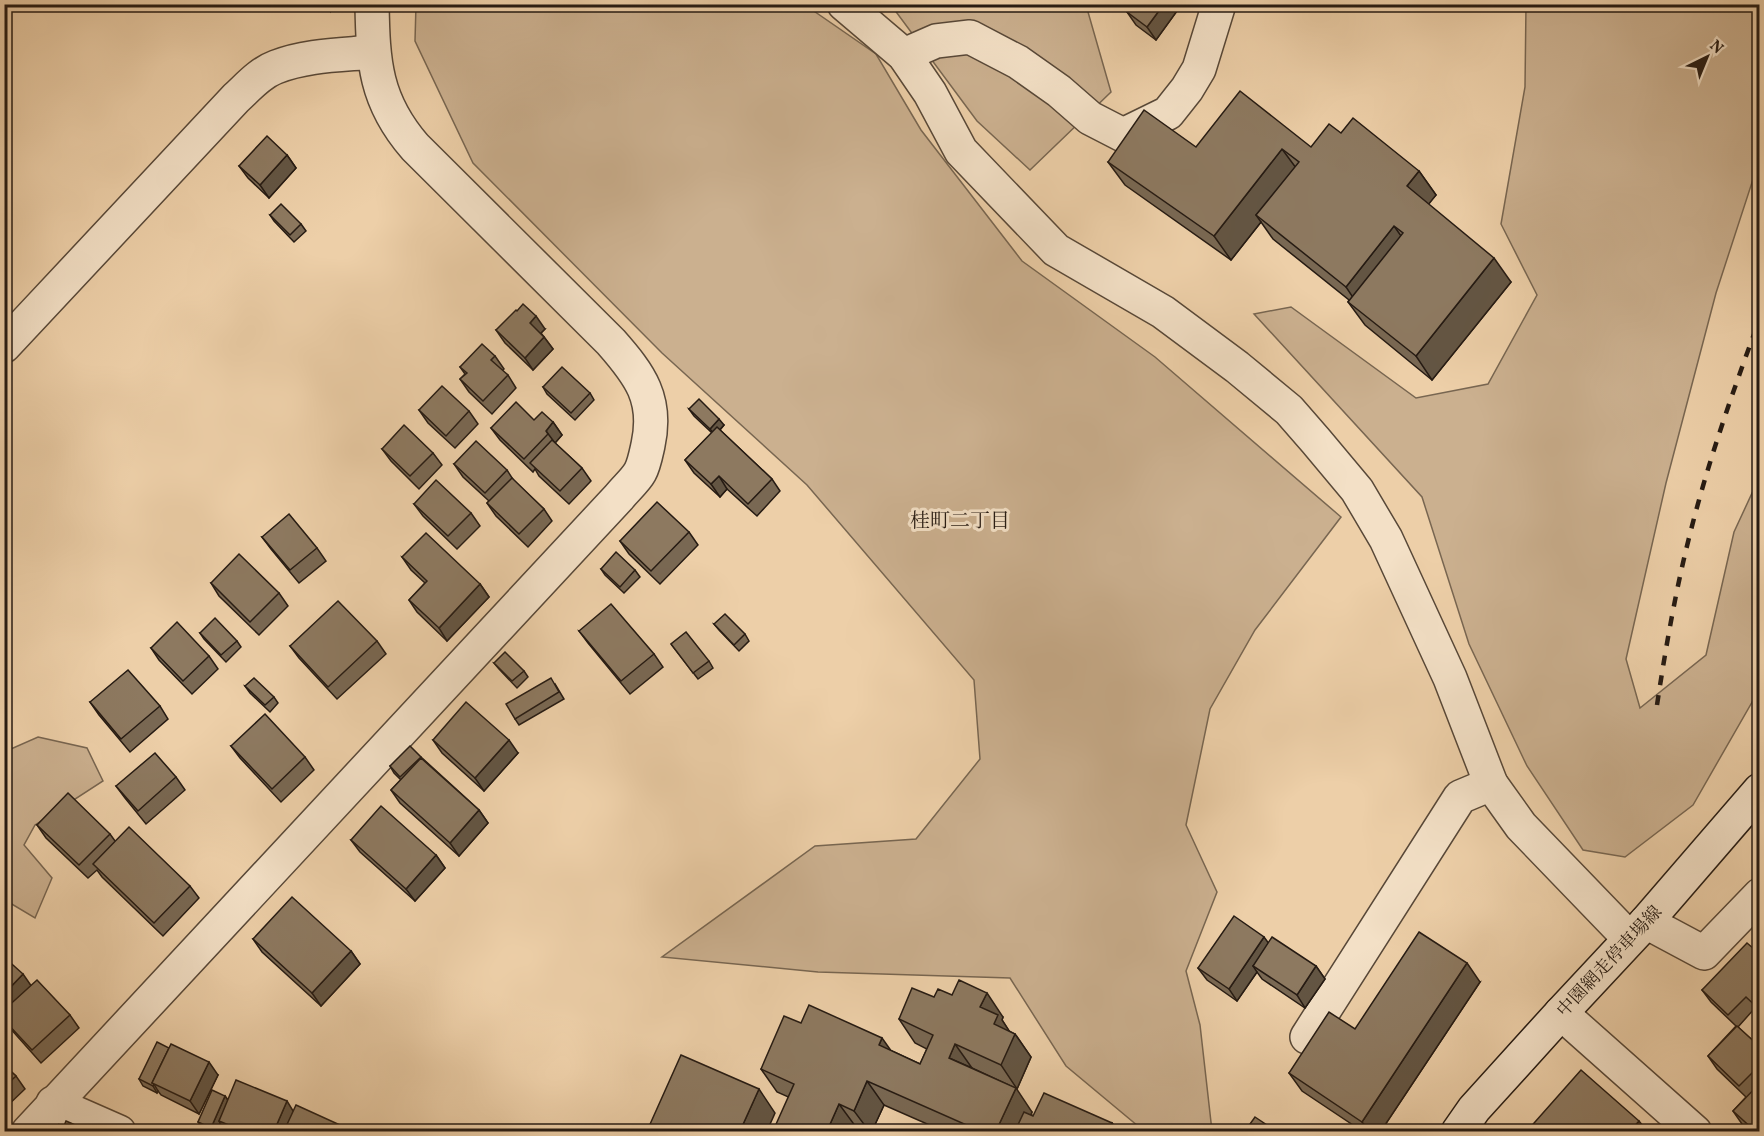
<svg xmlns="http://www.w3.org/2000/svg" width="1764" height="1136" font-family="Vollkorn,'Noto Serif JP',serif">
  <rect width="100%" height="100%" fill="#edcfa8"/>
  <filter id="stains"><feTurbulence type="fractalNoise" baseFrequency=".00333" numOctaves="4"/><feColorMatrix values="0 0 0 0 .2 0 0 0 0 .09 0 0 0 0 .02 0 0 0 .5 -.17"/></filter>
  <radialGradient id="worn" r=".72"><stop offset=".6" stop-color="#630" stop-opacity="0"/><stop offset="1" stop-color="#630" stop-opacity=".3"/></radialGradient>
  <g fill="#cbb08f" stroke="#786651" stroke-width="1.5">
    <polygon points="416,5 805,5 876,54 921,130 1022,261 1155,357 1341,517 1255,630 1210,709 1186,825 1217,892 1186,971 1200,1025 1212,1131 1144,1131 1066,1066 1010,978 818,972 662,957 815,846 916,839 980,759 974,680 807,485 662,353 473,163 415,41"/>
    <polygon points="891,5 1086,5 1111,92 1030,170 977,121"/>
    <polygon points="1526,5 1759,5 1759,161 1716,293 1666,483 1626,659 1640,708 1706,655 1734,532 1759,478 1759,690 1693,805 1625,857 1583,850 1527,766 1469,644 1422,497 1254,314 1291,307 1416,398 1488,384 1537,295 1501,224 1525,87"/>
    <polygon points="38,737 87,748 103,781 35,825 24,845 52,878 35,918 5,900 4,752"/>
  </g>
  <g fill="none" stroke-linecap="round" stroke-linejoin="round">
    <g stroke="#584838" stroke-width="36">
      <g id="minor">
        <polyline points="844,4 904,55 930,93 961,151 1056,250 1163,312 1237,367 1289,410 1316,441 1357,490 1386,539 1450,678 1491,784 1521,826 1629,938"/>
        <polyline points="904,55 936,41 970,37 1018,62 1059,91 1090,118 1123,135 1168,113 1187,89 1199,69 1219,4"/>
        <path d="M4,346L236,98C248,87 260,73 276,67C306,55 341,55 373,52"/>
        <polyline points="1646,922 1704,953 1760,895"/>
        <polyline points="1561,1013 1695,1132"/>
        <polyline points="1307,1037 1460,797 1491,784"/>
        <polyline points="53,1103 119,1132"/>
        <path d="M28,1132L619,497C625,489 635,481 640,472C644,465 646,454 648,445C658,399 640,375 611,342L415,147C375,101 373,62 372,4"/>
      </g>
    </g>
    <g stroke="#261b13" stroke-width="36">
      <polyline id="secondary" points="1458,1132 1474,1109 1561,1013 1646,922 1760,790"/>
    </g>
    <use href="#minor" stroke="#f3e0c6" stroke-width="33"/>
    <use href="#secondary" stroke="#f3e0c6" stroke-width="33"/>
    <path stroke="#261b13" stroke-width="4.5" stroke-dasharray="10 10" stroke-linecap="butt" d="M1657,705C1666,646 1676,588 1691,530C1709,459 1734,388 1760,318"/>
  </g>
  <g fill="#796853" stroke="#261b13" stroke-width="1.5">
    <polygon points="286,4 330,4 330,11 290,10"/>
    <polygon points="1133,4 1182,4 1156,40 1136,25 1127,12"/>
    <polygon points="1341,133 1419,171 1436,195 1428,204 1511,282 1432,380 1365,325 1348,302 1349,300 1273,239 1261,222 1231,260 1125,185 1108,162 1196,147 1311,147"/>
    <polygon points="287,155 296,168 269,198 248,178 239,166"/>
    <polygon points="270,215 301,224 306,231 294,242 274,221"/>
    <polygon points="545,329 541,333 553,349 533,370 505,343 496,330"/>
    <polygon points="495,356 504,369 502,371 508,375 516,388 492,414 469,392 460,379 465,374 460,367"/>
    <polygon points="543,387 590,393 594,400 575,420 547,394"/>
    <polygon points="689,409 724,425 720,430 772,479 780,491 757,516 727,489 720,497 694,473 685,460 712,433 694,416"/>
    <polygon points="419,410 469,411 478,424 455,448 428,423"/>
    <polygon points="534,420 553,422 562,435 555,443 582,468 591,481 569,504 539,476 535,469 533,472 500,440 491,428"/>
    <polygon points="382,449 433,453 442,465 419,489 391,461"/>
    <polygon points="454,464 507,470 514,481 544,509 552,521 528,547 496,516 487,503 489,501 463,477"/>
    <polygon points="414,504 471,513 480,526 457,549 423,516"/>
    <polygon points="689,532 698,545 660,584 629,554 620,541"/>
    <polygon points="262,537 317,548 326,561 299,583 271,549"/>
    <polygon points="402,557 480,584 489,597 447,641 417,612 409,600 425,583 411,570"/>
    <polygon points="601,569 635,570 640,577 624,593 605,575"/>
    <polygon points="211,583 279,593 288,606 259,635 219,596"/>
    <polygon points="714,624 745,634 749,641 739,651 719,630"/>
    <polygon points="579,631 654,654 663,667 630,694 588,643"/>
    <polygon points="200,633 237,641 241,647 226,662 204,639"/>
    <polygon points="377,641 386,654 337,699 299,658 290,646"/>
    <polygon points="671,644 709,661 713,668 698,679"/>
    <polygon points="151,648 209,656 218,669 192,694 159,660"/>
    <polygon points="494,663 524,671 528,677 517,688 499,669"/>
    <polygon points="555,684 564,699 519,725 515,719"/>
    <polygon points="245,686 274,697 278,703 270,712 250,693"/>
    <polygon points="90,702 160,706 168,719 130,752 99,715"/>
    <polygon points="433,740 518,753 484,791 442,753"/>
    <polygon points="231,746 305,757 314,770 281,802 240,758"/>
    <polygon points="421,757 479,810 488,823 459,856 400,803 391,790 401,780 394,773 390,766"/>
    <polygon points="176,777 185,790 146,824 125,798 116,786"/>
    <polygon points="37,825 110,834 115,841 190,886 199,898 163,936 102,877 97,870 88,878 46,838"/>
    <polygon points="351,840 436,855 445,868 415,901 360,852"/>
    <polygon points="253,939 351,951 360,964 321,1006 262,952"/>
    <polygon points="1269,943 1316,966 1325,979 1305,1008 1262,979 1257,972 1237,1001 1207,980 1198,968"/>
    <polygon points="1760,954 1760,1014 1754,1009 1738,1027 1760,1047 1760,1131 1750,1131 1742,1124 1733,1111 1746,1097 1717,1069 1708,1056 1736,1026 1711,1002 1702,990"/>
    <polygon points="4,957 31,986 70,1015 79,1028 41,1063 9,1027 4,1021"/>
    <polygon points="1480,982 1381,1131 1362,1131 1302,1091 1289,1073 1355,1029"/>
    <polygon points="934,997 1003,1017 1002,1020 1009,1031 1015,1034 1031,1057 1017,1089 972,1068 1032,1112 1031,1115 1112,1123 1118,1131 943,1131 884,1105 872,1131 865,1131 777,1092 761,1069 801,1023 892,1051 920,1064 927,1049 915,1043 899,1019"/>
    <polygon points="4,1065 16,1076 25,1089 4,1109"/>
    <polygon points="218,1075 199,1114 161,1095 158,1091 157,1093 143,1086 139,1079"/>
    <polygon points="225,1096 228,1100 293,1111 351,1130 352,1131 226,1131 220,1123 217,1131 210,1131 203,1128 198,1122"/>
  </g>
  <g fill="#635543" stroke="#261b13" stroke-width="1.5">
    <polygon points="325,4 330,4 330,11"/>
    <polygon points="1164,4 1182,4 1156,40 1147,27"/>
    <polygon points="1282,149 1299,172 1256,215 1261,222 1231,260 1214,236"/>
    <polygon points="287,155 296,168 269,198 260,185"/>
    <polygon points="1419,171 1436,195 1424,210 1407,186"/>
    <polygon points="1394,226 1411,250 1362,311 1346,287"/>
    <polygon points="1494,258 1511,282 1432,380 1416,356"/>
    <polygon points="536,316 545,329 538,336 530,323"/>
    <polygon points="544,337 553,349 533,370 525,358"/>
    <polygon points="719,419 724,425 715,435 710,429"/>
    <polygon points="553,422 562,435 555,443 546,431"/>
    <polygon points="719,476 727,489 720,497 711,484"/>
    <polygon points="480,584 489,597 447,641 439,628"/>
    <polygon points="509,740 518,753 484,791 475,778"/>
    <polygon points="479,810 488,823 459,856 450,843"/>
    <polygon points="436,855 445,868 415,901 406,889"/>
    <polygon points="1264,937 1273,949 1253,966 1257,972 1237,1001 1229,989"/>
    <polygon points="351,951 360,964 321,1006 312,993"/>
    <polygon points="1467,963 1480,982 1381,1131 1369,1131 1362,1122"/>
    <polygon points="1316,966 1325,979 1305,1008 1297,995"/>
    <polygon points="23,974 32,987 4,1016 4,994"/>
    <polygon points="987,993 1003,1017 1002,1020 1013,1037 1015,1034 1031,1057 1017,1089 1001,1065 980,1007"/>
    <polygon points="882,1038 899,1062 879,1045"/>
    <polygon points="955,1044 972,1068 949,1058"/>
    <polygon points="209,1062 218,1075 199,1114 190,1101"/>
    <polygon points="867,1081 884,1105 872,1131 869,1131 854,1111"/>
    <polygon points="154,1084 158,1091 157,1093 153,1086"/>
    <polygon points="1016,1088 1032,1112 1023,1131 996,1131"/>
    <polygon points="759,1089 775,1113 767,1131 740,1131"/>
    <polygon points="225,1096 229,1102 219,1121 220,1123 217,1131 214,1131 211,1128"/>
    <polygon points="287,1101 295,1114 288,1131 274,1131"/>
    <polygon points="839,1104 856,1127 854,1131 827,1131"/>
    <polygon points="1639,1121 1647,1131 1630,1131"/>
    <polygon points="1112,1123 1118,1131 1109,1131"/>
  </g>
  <g fill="#8d7960" stroke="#261b13" stroke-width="1.5">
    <polygon points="1133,4 1164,4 1147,27 1127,12"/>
    <polygon points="1240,91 1311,147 1329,124 1341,133 1353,118 1419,171 1407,186 1494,258 1416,356 1348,302 1403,233 1394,226 1346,287 1256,215 1299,162 1282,149 1214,236 1108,162 1144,110 1196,147"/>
    <polygon points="267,136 287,155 260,185 239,166"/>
    <polygon points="281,204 301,224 290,235 270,215"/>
    <polygon points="523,304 536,316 530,323 544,337 525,358 496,330 516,310 517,311"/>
    <polygon points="482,344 495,356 491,360 508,375 483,401 460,379 467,373 460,367"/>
    <polygon points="562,367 590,393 571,413 543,387"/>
    <polygon points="442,386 469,411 446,436 419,410"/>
    <polygon points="699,399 719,419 710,429 689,409"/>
    <polygon points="516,402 534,420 542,412 553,422 546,431 548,434 524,459 491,428"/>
    <polygon points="404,425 433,453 410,476 382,449"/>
    <polygon points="717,427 772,479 748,504 719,476 711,484 685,460"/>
    <polygon points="552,440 582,468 560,491 530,463"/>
    <polygon points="476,441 507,470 485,493 454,464"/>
    <polygon points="512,478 544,509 519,534 487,503"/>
    <polygon points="436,480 471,513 448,536 414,504"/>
    <polygon points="657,502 689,532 651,571 620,541"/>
    <polygon points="289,514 317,548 290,570 262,537"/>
    <polygon points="426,533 480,584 439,628 409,600 427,581 402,557"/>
    <polygon points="616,552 635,570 620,587 601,569"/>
    <polygon points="239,554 279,593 250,622 211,583"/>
    <polygon points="338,601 377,641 328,687 290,646"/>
    <polygon points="611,604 654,654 621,681 579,631"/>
    <polygon points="725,614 745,634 734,645 714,624"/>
    <polygon points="215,618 237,641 221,655 200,633"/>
    <polygon points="177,622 209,656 183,681 151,648"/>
    <polygon points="686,632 709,661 693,673 671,644"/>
    <polygon points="505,652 524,671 512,681 494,663"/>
    <polygon points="128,670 160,706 121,739 90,702"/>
    <polygon points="254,678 274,697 265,705 245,686"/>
    <polygon points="551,678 559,692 515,719 506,704"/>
    <polygon points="466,702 509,740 475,778 433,740"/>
    <polygon points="265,714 305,757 272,789 231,746"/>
    <polygon points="410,746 421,757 400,777 390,766"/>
    <polygon points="155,753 176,777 138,811 116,786"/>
    <polygon points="421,758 479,810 450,843 391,790"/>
    <polygon points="68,793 110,834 79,865 37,825"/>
    <polygon points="381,806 436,855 406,889 351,840"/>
    <polygon points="129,827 190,886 154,923 93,864"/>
    <polygon points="292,897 351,951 312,993 253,939"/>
    <polygon points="1234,916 1264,937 1229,989 1198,968"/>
    <polygon points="1419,932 1467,963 1362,1122 1289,1073 1329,1012 1355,1029"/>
    <polygon points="1272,937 1316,966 1297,995 1253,966"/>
    <polygon points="1747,943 1760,954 1760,1010 1746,997 1728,1015 1702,990"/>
    <polygon points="4,957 23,974 4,994"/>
    <polygon points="37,980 70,1015 32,1050 4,1020 4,1010"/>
    <polygon points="959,980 987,993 980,1007 998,1015 994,1024 1015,1034 1001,1065 955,1044 949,1058 1016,1088 996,1131 980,1131 867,1081 854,1111 839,1104 827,1131 773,1131 794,1084 761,1069 784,1016 801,1023 809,1005 882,1038 879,1045 920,1064 933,1035 899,1019 912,988 934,997 938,989 952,995"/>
    <polygon points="1737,1026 1760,1047 1760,1065 1739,1086 1708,1056"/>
    <polygon points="157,1042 169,1048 152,1083 154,1084 153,1086 139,1079"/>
    <polygon points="171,1044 209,1062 190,1101 152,1083"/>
    <polygon points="681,1055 759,1089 740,1131 647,1131"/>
    <polygon points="4,1065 16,1076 4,1087"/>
    <polygon points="1581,1070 1639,1121 1630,1131 1527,1131"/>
    <polygon points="236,1080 287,1101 274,1131 243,1131 219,1121"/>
    <polygon points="1760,1083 1760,1131 1755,1131 1733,1111"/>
    <polygon points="212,1090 225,1096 211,1128 198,1122"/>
    <polygon points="1044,1093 1112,1123 1109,1131 1015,1131 1024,1112 1033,1116"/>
    <polygon points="296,1105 351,1130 350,1131 284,1131"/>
    <polygon points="1255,1117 1276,1131 1245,1131"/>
    <polygon points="66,1121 89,1131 62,1131"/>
  </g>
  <g text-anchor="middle" stroke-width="6" stroke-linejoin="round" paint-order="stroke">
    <g font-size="18" fill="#261b13" stroke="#f3e0c6">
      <text transform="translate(1609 961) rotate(-47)" y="6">中園網走停車場線</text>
    </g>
    <g font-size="20" fill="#261b13" stroke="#f3e0c6">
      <text x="960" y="527">桂町二丁目</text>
    </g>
  </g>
  <rect width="1764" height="1136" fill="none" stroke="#edcfa8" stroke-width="24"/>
  <rect x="6" y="6" width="1752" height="1124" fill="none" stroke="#261b13" stroke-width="3"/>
  <rect x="12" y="12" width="1740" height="1112" fill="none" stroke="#261b13" stroke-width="1.5"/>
  <g transform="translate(1707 57) rotate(43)" stroke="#f3e0c6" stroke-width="4.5" paint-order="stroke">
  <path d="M0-4.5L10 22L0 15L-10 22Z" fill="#261b13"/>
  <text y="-9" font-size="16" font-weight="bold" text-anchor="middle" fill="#261b13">N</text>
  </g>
  <rect width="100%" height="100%" filter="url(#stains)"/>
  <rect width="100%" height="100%" fill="url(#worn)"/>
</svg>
